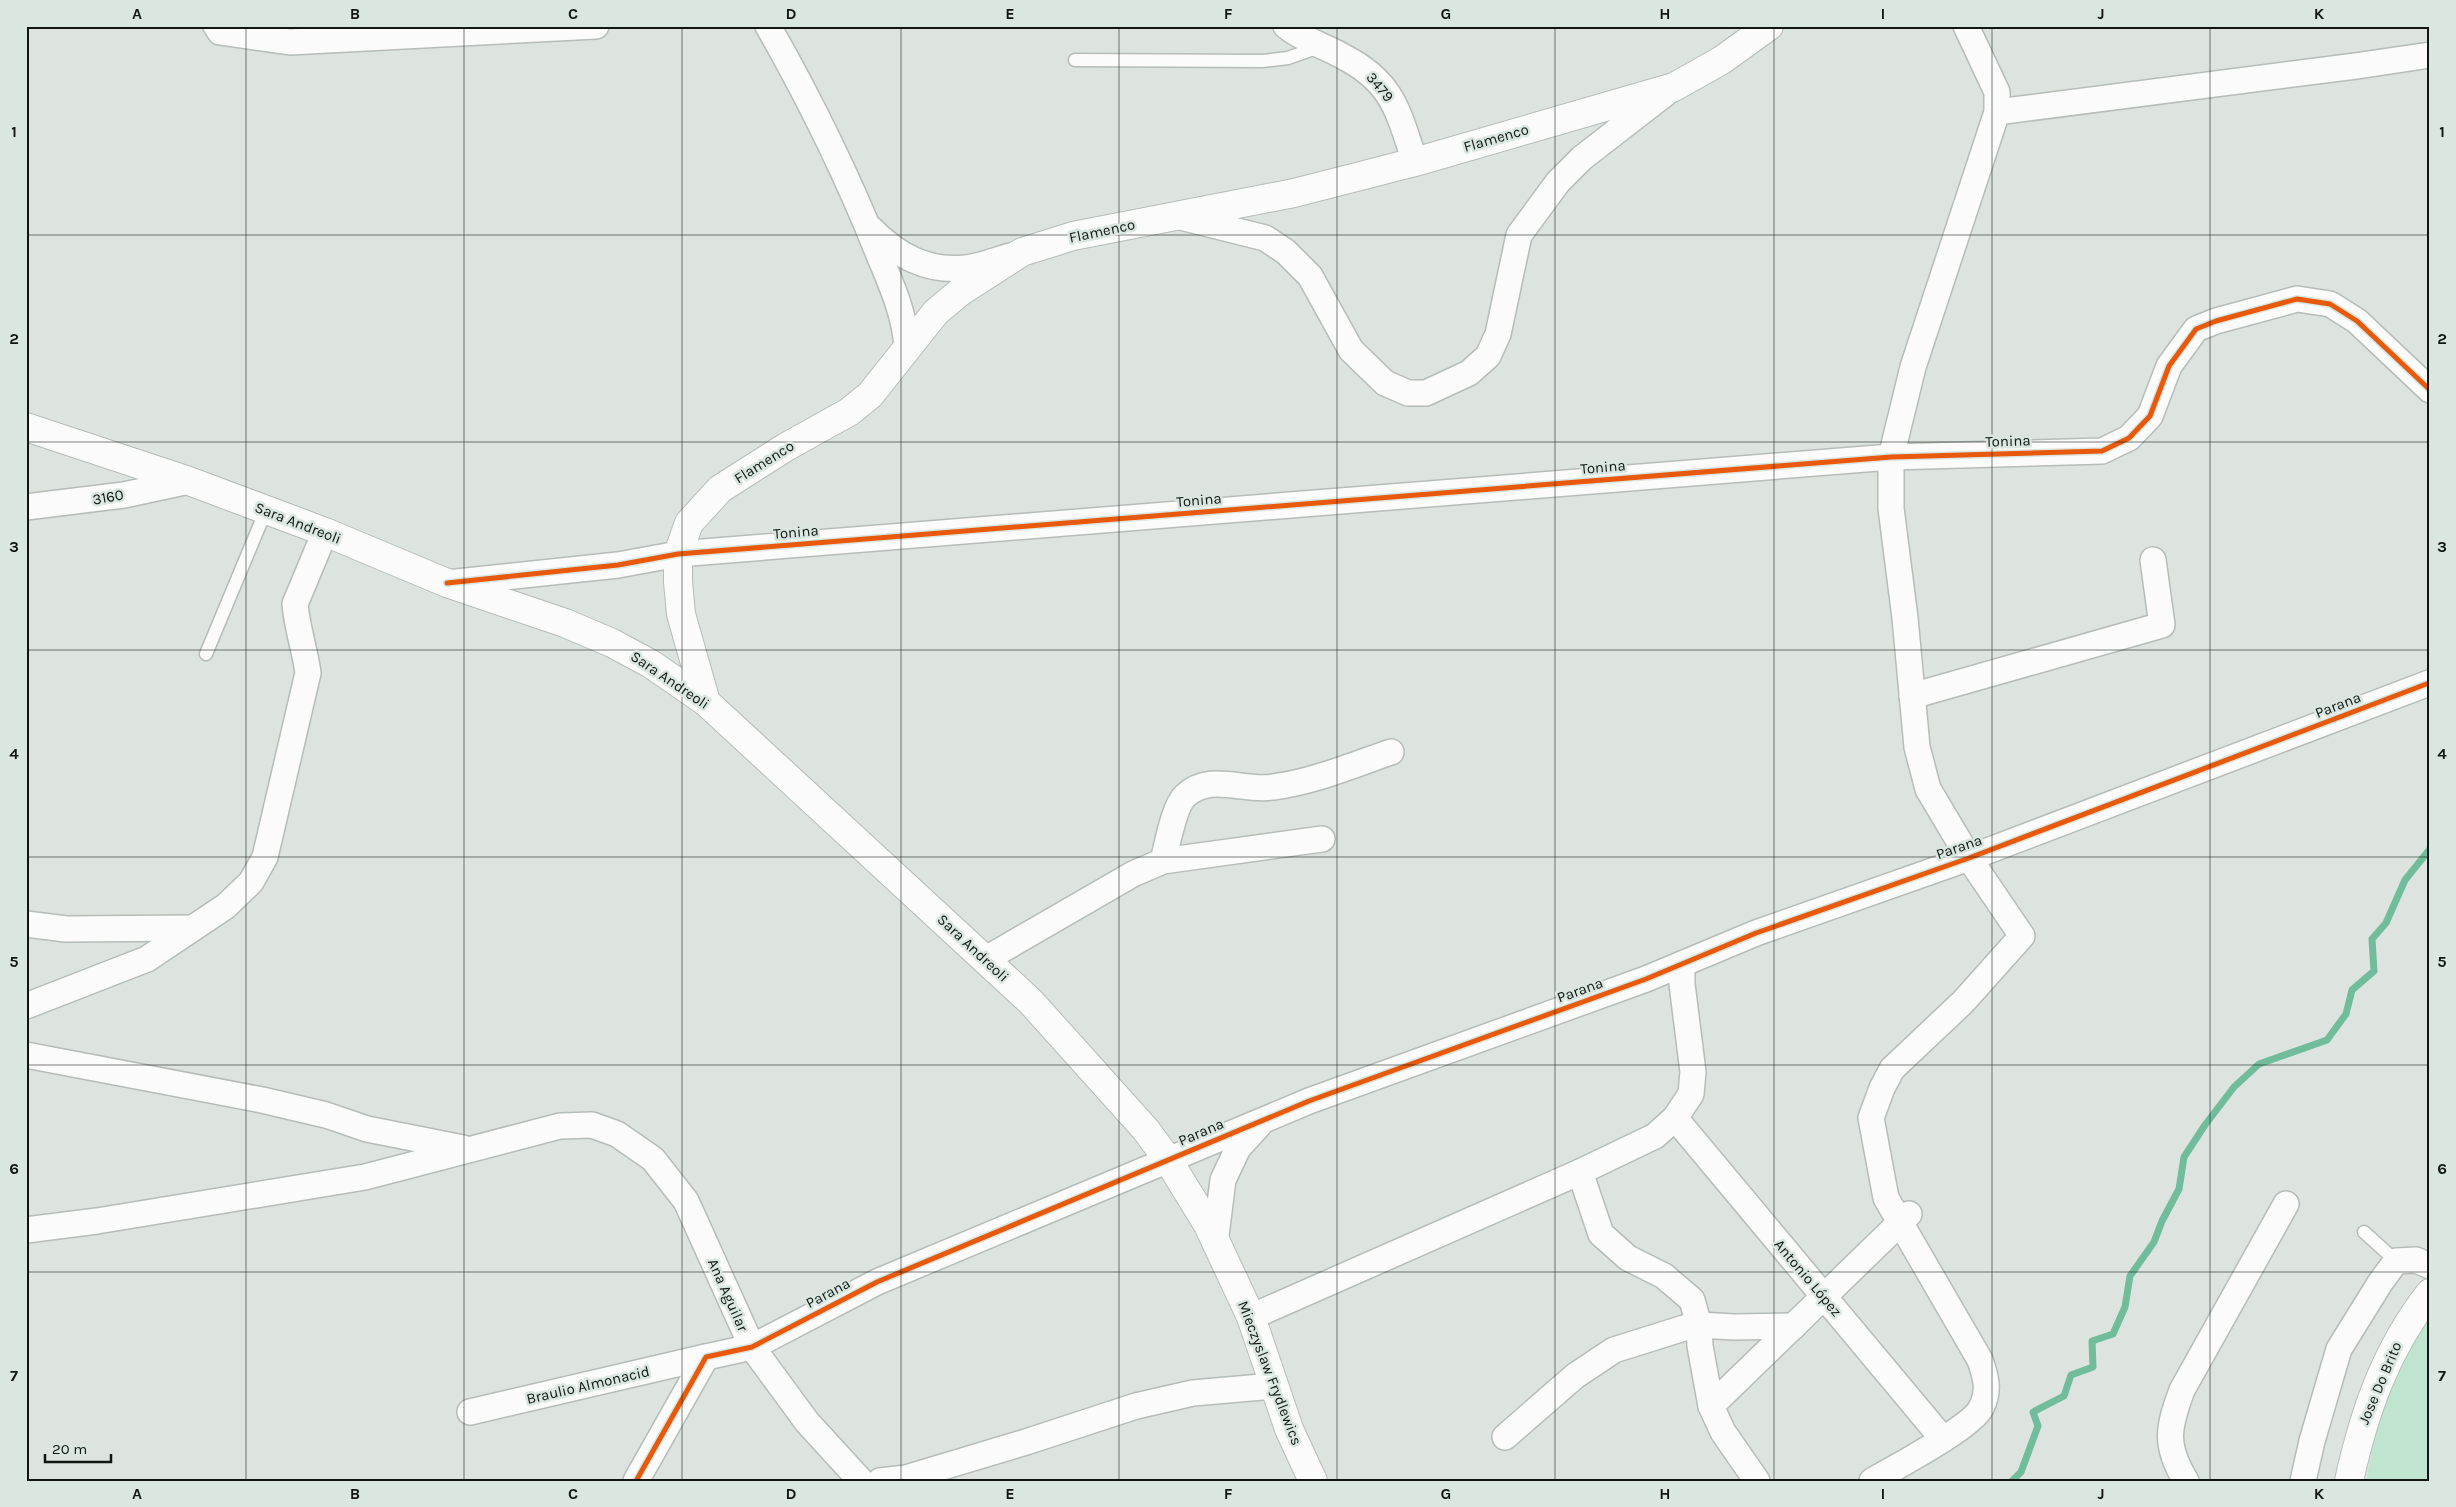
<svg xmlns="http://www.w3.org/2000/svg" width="2456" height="1507" font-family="Karla,sans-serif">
  <rect width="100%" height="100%" fill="#dde4e0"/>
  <polygon fill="#bfe5d1" points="2430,1310 2430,1481 2366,1481 2382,1400"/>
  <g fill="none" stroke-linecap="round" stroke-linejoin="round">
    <polyline stroke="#70bc9b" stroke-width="7" points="2012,1481 2021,1472 2038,1426 2033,1412 2064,1396 2071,1375 2093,1367 2092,1341 2113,1334 2125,1307 2130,1276 2154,1242 2162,1221 2179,1189 2184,1157 2205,1125 2234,1087 2259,1064 2327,1040 2346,1014 2352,990 2374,971 2372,939 2386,923 2405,880 2430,849"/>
    <g stroke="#b6bcb8" stroke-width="15">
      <g id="service">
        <polyline points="1075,60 1263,61 1288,58 1319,47"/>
        <polyline points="206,654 266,510"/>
        <polyline points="2364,1232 2396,1261"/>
      </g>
    </g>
    <g stroke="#b6bcb8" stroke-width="28">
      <g id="minor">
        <polyline points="216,26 220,32 290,42 596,26"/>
        <path d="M768,26C809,98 846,173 877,250C890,282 905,313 907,348"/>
        <path d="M1286,26C1303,40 1325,46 1344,57C1394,83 1398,112 1415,162"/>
        <polyline points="1997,112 2356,66 2430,55"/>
        <polyline points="1177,216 1265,238 1286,252 1310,276 1351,350 1385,383 1408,393 1426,393 1469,373 1488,356 1498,334 1519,235 1558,182 1582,158 1671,89"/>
        <path d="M871,229C897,255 926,272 965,268C979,267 996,260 1010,256"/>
        <polyline points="26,507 124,495 189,481"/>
        <polyline points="447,583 618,565 678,554 1891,457 2102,451 2129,438 2150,416 2169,366 2196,329 2216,321 2297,299 2330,304 2357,321 2430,390"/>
        <polyline points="1912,696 2162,625 2153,560"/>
        <path d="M1163,861C1167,846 1174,806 1185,796C1210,772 1243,792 1273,787C1313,782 1353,765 1391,752"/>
        <polyline points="26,924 66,929 193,928"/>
        <polyline points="986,959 1133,874 1163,861 1322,839"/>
        <path d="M26,1006L147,959L226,906L251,882L265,857L308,673C305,650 297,628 295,604L325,532"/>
        <polyline points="26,1055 262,1100 326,1115 367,1129 463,1148"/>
        <polyline points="1675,1118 1942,1438"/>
        <polyline points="1580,1172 1601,1234 1628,1258 1664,1276 1692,1300 1699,1325 1700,1346 1711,1406 1723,1432 1757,1481"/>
        <polyline points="26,1230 97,1221 365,1177 560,1126 592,1125 617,1134 653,1159 686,1201 752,1347 807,1422 861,1481"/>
        <polyline points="1215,1243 1223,1180 1238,1148 1259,1125"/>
        <polyline points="1251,1317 1580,1172 1655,1136 1675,1118 1691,1094 1693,1072 1682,984 1682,964"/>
        <polyline points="1711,1406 1909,1214"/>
        <polyline points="470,1412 706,1357"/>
        <polyline points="1505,1437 1575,1376 1614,1350 1684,1328 1699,1325 1734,1327 1794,1326"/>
        <polyline points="636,1481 706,1357 752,1347 877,1282 1309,1101 1646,979 1756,933 1969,858 2429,683"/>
        <polyline points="880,1481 906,1478 1026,1442 1136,1406 1193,1393 1273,1386"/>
        <path d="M1872,1481C1894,1468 1972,1427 1981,1408C1990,1391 1986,1377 1980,1360L1886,1198L1871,1118L1882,1088L1892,1069L1963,1002L2022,936L1969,858L1928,789L1917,747L1905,618L1891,508V457L1913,367L1997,112V92L1966,26"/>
        <path d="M2186,1481C2164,1445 2168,1428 2182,1390L2286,1204"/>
        <polyline points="2303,1481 2312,1441 2339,1349 2380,1283 2396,1261 2416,1260 2430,1266"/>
      </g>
    </g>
    <g stroke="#b6bcb8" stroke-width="30">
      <g id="tertiary">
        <polyline points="26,427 189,481 325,532 447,583 565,623 612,643 651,664 706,702 1031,1002 1146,1130 1168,1160 1208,1225 1251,1317 1289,1429 1313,1481"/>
        <polyline points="706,702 681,614 678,582 678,554 689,523 720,489 786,447 849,412 870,395 936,312 960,292 1022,252 1073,236 1294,193 1415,162 1674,87 1722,60 1769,26"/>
      </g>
    </g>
    <g stroke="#b6bcb8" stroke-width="30">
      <path id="secondary" d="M2349,1481C2364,1412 2386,1349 2430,1293"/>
    </g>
    <use href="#service" stroke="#fafbfa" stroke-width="12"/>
    <use href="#minor" stroke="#fafbfa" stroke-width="25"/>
    <use href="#tertiary" stroke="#fafbfa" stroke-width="28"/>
    <use href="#secondary" stroke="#fafbfa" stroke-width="28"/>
    <g stroke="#dae7e0" stroke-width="8">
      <g id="cycleway">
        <polyline points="447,583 618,565 678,554 1891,457 2102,451 2129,438 2150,416 2169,366 2196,329 2216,321 2297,299 2330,304 2357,321 2430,390"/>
        <polyline points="636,1481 706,1357 752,1347 877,1282 1309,1101 1646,979 1756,933 1969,858 2429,683"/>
      </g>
    </g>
    <use href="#cycleway" stroke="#e8590c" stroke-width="5"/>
  </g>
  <path fill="none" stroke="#111613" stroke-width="1" stroke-opacity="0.55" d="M246,26V1481M464,26V1481M682,26V1481M901,26V1481M1119,26V1481M1337,26V1481M1555,26V1481M1774,26V1481M1992,26V1481M2210,26V1481M26,235H2430M26,442H2430M26,650H2430M26,857H2430M26,1065H2430M26,1272H2430"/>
  <g text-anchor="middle" stroke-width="5" stroke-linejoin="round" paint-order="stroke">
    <g font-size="15" fill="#111613" stroke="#dae7e0">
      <text transform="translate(1380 87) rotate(50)" y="5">3479</text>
      <text transform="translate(1496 138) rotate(-16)" y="5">Flamenco</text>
      <text transform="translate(1102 231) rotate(-12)" y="5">Flamenco</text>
      <text transform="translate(2008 441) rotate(-2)" y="5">Tonina</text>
      <text transform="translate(764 462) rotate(-32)" y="5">Flamenco</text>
      <text transform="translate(1603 467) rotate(-5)" y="5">Tonina</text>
      <text transform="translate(108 497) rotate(-10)" y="5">3160</text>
      <text transform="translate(1199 500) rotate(-5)" y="5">Tonina</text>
      <text transform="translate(298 523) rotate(21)" y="5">Sara Andreoli</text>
      <text transform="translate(796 532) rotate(-5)" y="5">Tonina</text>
      <text transform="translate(670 680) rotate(34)" y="5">Sara Andreoli</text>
      <text transform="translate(2338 705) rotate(-21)" y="5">Parana</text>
      <text transform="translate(1959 847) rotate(-19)" y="5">Parana</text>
      <text transform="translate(973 948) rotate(43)" y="5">Sara Andreoli</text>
      <text transform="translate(1580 990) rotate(-20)" y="5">Parana</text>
      <text transform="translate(1201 1132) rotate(-23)" y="5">Parana</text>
      <text transform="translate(1808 1278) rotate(50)" y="5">Antonio López</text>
      <text transform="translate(828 1293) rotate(-28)" y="5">Parana</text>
      <text transform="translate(728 1295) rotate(66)" y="5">Ana Aguilar</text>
      <text transform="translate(1270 1373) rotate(69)" y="5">Mieczyslaw Frydlewics</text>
      <text transform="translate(2380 1383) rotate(-67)" y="5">Jose Do Brito</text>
      <text transform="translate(588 1385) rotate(-13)" y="5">Braulio Almonacid</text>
    </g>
  </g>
  <rect width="2456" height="1507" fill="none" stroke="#dae7e0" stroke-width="55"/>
  <path d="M45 1454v8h66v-8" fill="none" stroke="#111613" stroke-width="2.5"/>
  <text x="52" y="1454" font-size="15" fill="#111613" stroke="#dae7e0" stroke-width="4" paint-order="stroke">20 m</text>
  <rect x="28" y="28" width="2400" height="1452" fill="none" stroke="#111613" stroke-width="2"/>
  <g font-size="16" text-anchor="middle" font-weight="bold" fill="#111613">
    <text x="137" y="19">A</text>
    <text x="355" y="19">B</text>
    <text x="573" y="19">C</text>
    <text x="791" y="19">D</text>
    <text x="1010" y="19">E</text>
    <text x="1228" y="19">F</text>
    <text x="1446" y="19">G</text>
    <text x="1665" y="19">H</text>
    <text x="1883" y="19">I</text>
    <text x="2101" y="19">J</text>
    <text x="2319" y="19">K</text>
    <text x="14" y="137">1</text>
    <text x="2442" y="137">1</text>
    <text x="14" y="344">2</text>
    <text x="2442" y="344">2</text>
    <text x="14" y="552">3</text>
    <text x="2442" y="552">3</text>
    <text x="14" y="759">4</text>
    <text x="2442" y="759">4</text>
    <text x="14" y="967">5</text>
    <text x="2442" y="967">5</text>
    <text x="14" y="1174">6</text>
    <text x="2442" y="1174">6</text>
    <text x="14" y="1381">7</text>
    <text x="2442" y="1381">7</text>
    <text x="137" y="1499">A</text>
    <text x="355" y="1499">B</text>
    <text x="573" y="1499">C</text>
    <text x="791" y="1499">D</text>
    <text x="1010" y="1499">E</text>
    <text x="1228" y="1499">F</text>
    <text x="1446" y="1499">G</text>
    <text x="1665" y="1499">H</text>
    <text x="1883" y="1499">I</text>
    <text x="2101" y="1499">J</text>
    <text x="2319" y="1499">K</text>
  </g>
</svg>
